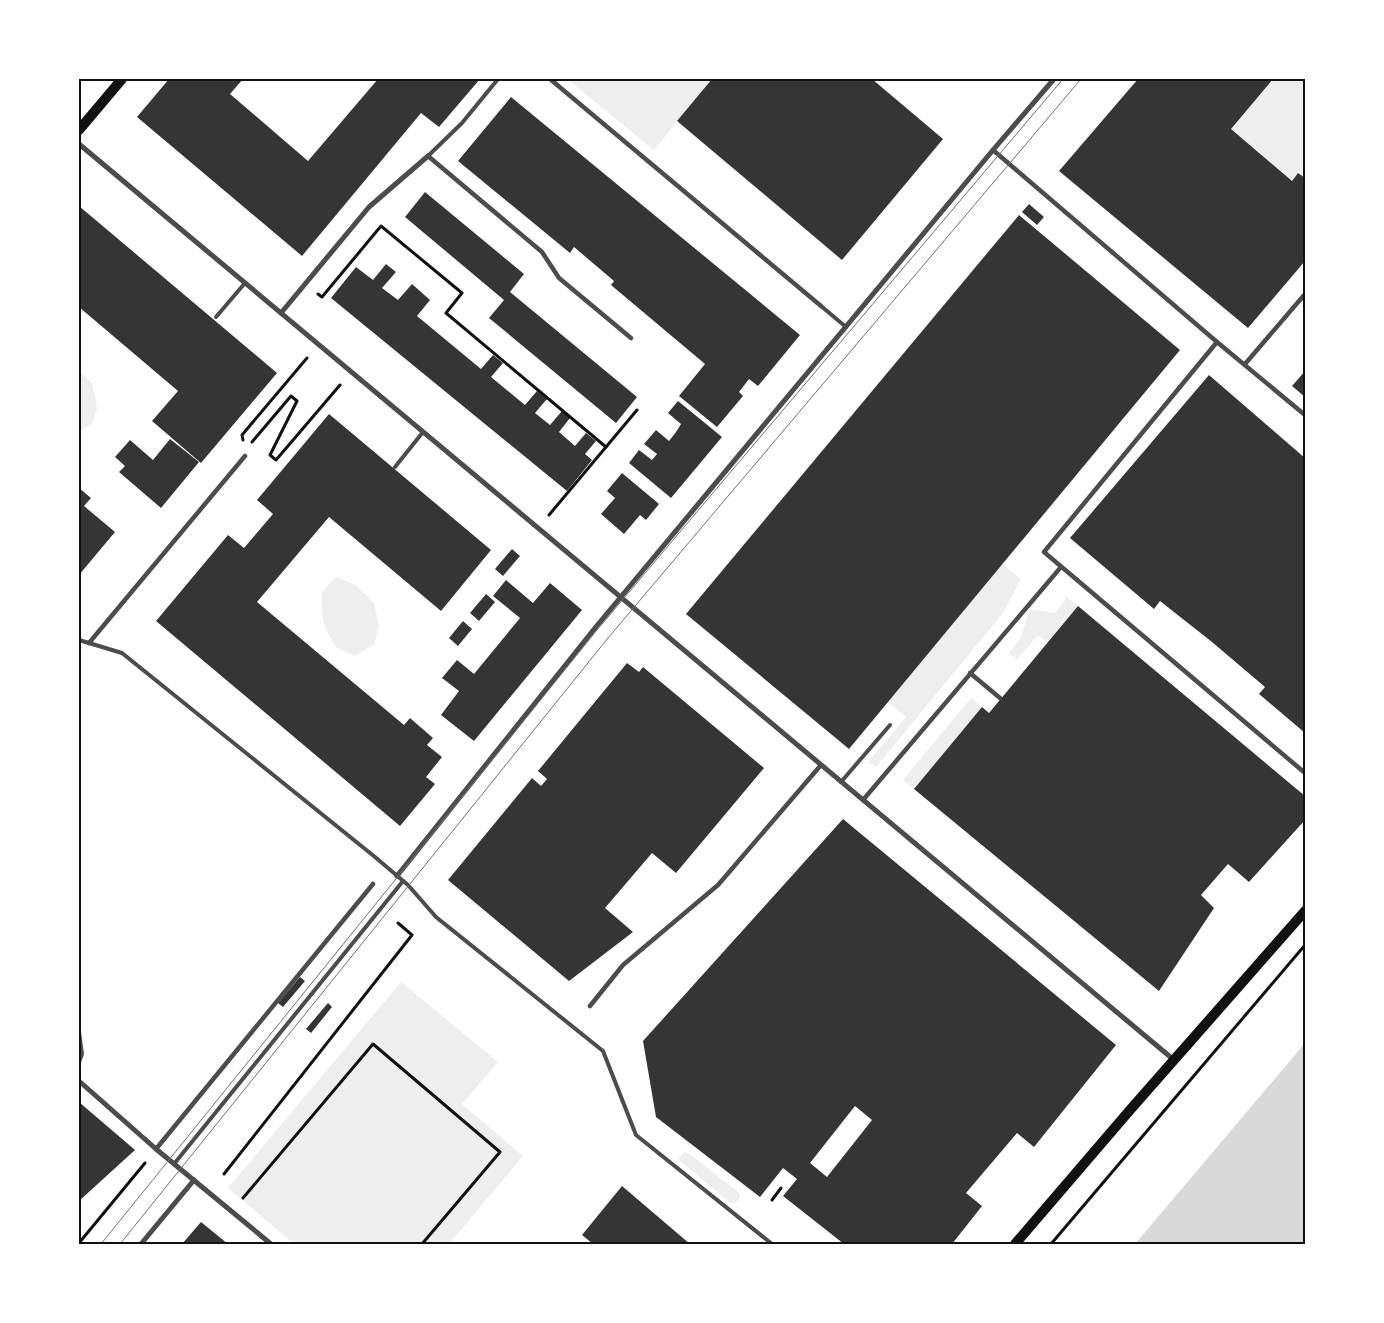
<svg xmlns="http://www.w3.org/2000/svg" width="1384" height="1323" font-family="'Roboto Serif',serif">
  <rect width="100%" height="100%" fill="#fff"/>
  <g fill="#eee">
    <polygon points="567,79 712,79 654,150"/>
    <polygon points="1273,79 1305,79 1305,178 1298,173 1292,181 1231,129"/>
    <polygon points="79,371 92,383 97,408 92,424 79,432"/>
    <polygon points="1002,564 1021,579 1003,613 876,767 868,762 906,717 888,702"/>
    <polygon points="336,577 354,584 374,603 379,627 374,644 355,656 336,647 325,628 322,613 322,592"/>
    <polygon points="1067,597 1078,606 1047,642 1038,635 1017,660 1009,653 1020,639 1030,609 1055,613"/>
    <polygon points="971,698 982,707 914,789 903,780"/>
    <polygon points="401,982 498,1062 462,1104 523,1156 449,1244 294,1244 228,1188"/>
    <path d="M684,1152L688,1153L738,1192L740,1197C738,1201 736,1203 731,1203L681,1162L679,1158Z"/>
  </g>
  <polygon fill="#d9d9d9" points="1305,1043 1305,1244 1135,1244"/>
  <g fill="#353535" fill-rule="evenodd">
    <polygon points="169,79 243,79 230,94 308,161 378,79 480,79 439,127 421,113 302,256 137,117"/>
    <polygon points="712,79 872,79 943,139 842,260 677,121"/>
    <polygon points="1138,79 1273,79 1231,129 1292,181 1298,173 1305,178 1305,261 1248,328 1059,171"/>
    <polygon points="511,97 800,335 758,386 749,379 739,392 743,396 717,427 679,396 705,364 611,285 614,281 574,247 570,253 458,161"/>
    <polygon points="425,192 524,274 510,292 637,397 616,423 489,318 504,300 405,217"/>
    <polygon points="1029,204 1044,217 1037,225 1022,212"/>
    <polygon points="79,206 277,373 201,463 152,421 178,391 79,307"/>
    <polygon points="1019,215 1180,350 849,749 686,614"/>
    <polygon points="386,264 396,272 382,288 398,300 412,284 430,300 417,316 481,369 493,355 503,363 491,377 525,405 537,391 547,399 535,413 550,425 562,411 570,418 559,432 575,446 586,433 596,441 585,454 592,460 567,491 331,298 356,267 373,280"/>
    <polygon points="1305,371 1305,397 1292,386"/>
    <polygon points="1209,375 1305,458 1305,733 1259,694 1265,687 1212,642 1160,601 1154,609 1070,538"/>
    <polygon points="678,401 722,437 671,498 629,463 639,450 652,460 657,454 644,444 656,430 669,441 676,432 681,424 668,413"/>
    <polygon points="329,414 491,550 441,611 329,517 257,602 404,725 410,718 433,738 427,745 442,757 426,777 435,784 400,826 156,621 228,535 244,548 273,514 257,500"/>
    <polygon points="170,439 199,462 161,508 119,472 125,466 115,457 130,440 153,460"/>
    <polygon points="622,473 659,504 646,520 640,515 624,534 601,514 615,498 607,491"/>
    <polygon points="79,488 91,498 84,506 115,532 79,575"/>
    <polygon points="512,549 520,556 503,576 495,569"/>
    <polygon points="506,580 533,603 550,583 582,610 474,741 441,715 459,691 442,678 457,660 474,674 520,618 493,596"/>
    <polygon points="486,594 495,602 479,621 470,613"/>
    <polygon points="1078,606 1305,796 1305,820 1249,882 1228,864 1201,895 1214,908 1159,991 914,789 982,707 989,713"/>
    <polygon points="463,621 472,629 458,646 449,638"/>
    <polygon points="627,663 639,672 643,667 764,768 676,873 652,853 605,908 633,932 569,981 448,880 532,778 541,786 547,779 538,771"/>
    <path d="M843,819L1116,1045L1034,1147L1017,1133L966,1193L982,1206L952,1244H844L783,1196L797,1179L783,1168L760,1197L656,1117L643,1041ZM855,1106L872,1120L827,1177L810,1163Z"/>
    <polygon points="300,977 305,981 283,1007 278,1003"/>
    <polygon points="328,1003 332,1007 311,1033 306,1029"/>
    <polygon points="79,1102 135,1150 79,1201"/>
    <polygon points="622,1186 690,1244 593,1244 582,1235"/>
    <polygon points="201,1222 228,1244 182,1244"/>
  </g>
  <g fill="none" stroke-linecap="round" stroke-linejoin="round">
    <g stroke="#111" stroke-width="3">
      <polyline points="318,294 322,297 381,226 462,293 446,313 606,447"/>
      <polyline points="243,440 242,435 307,358"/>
      <polyline points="252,442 291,396 297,401 270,455 276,460 340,385"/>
      <polyline points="549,515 637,410"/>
      <polyline points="224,1174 412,935 398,923"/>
      <polyline points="243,1198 373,1044 500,1152 422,1244"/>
      <polyline points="772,1200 781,1188"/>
      <polyline points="79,1243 145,1163"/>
      <polyline points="1051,1244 1305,945"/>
    </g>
    <g stroke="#4c4c4c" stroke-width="4">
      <polyline points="428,156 462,123 498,79"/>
      <polyline points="821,306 846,327"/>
      <polyline points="216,317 245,283"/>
      <polyline points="395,467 423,432"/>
      <polyline points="79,640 122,653 375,857 408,885 436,917 603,1051 636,1135 772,1244"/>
      <polyline points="841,782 890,725"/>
      <polyline points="79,1032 82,1054 79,1062"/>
      <polyline points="174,1164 403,881"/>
    </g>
    <g stroke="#4c4c4c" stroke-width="4.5">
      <polyline points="550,79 821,306"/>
      <polyline points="993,150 1217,342 1305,415"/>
      <polyline points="428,156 542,252 559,278 631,338"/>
      <polyline points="1217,342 1044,552 1305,773"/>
      <polyline points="1245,364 1305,294"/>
      <polyline points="89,643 245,456"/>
      <polyline points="970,673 1000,698"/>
      <polyline points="863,800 1061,567"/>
      <polyline points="590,1006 623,965 718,885 821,765"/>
      <polyline points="156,1149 373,884"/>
    </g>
    <g stroke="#4c4c4c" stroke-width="5">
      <polyline points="79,144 1174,1060"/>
      <polyline points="281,313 369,207 428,156"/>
      <polyline points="397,876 595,628 993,150 1054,79"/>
      <polyline points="79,1081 156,1149 271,1244"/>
      <polyline points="141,1244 194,1180"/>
    </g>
    <g stroke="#111" stroke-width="10">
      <polyline points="79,130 122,79"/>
      <polyline points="1015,1244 1130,1110 1305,911"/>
    </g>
    <g stroke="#707070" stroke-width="1">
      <polyline points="101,1244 597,630 1063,79"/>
      <polyline points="120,1244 608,638 1081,79"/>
    </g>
  </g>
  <rect width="1384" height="1323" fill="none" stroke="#ffffff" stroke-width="160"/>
  <rect x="80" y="80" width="1224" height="1163" fill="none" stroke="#111" stroke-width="2"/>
</svg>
